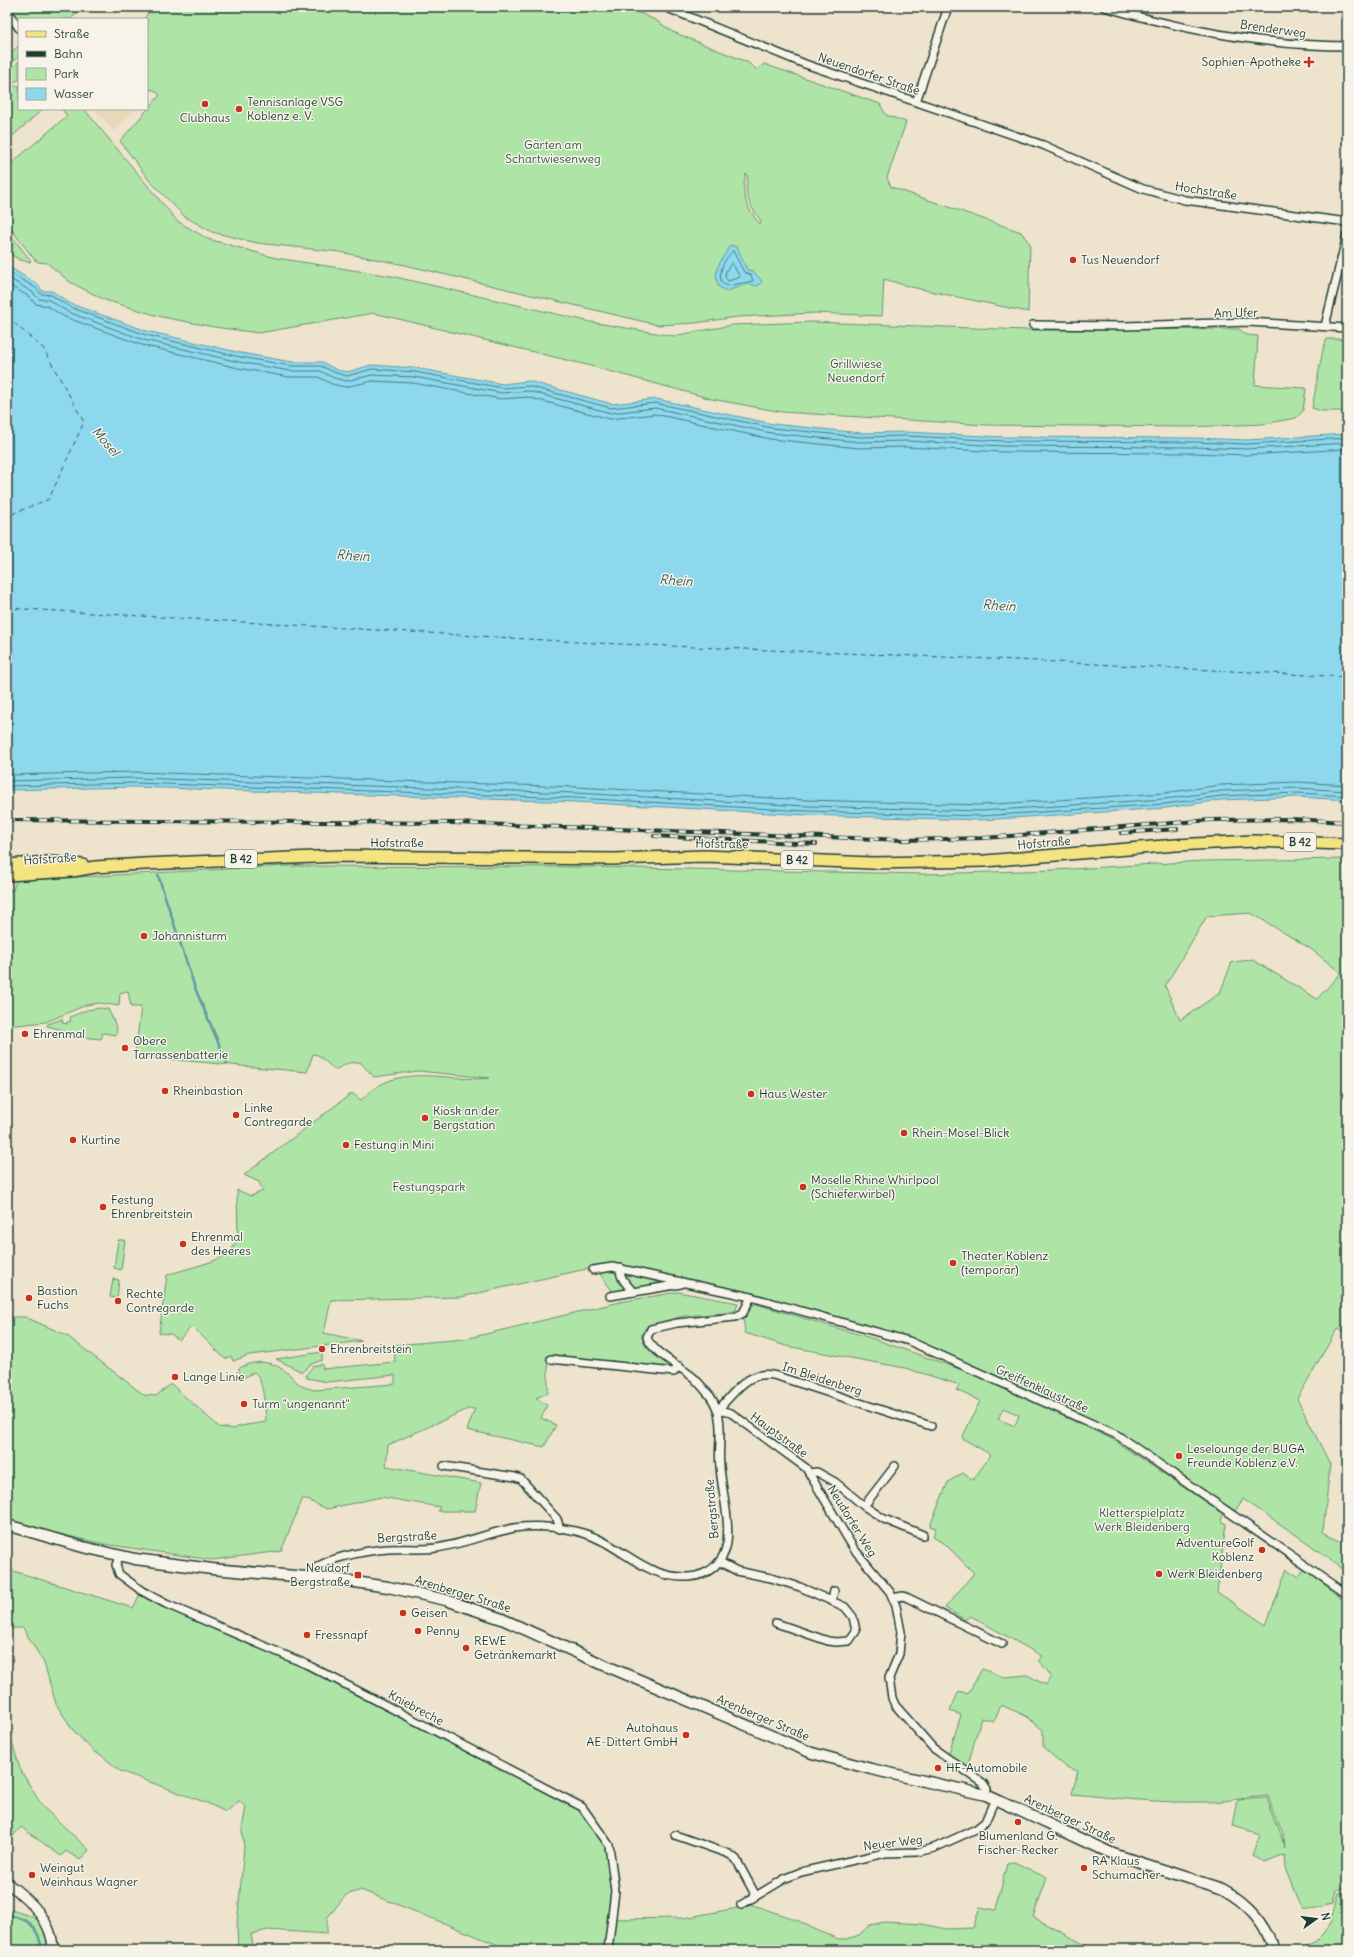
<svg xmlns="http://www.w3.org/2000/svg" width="1354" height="1957" font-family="Delius,sans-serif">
  <rect width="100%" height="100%" fill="#eee3cd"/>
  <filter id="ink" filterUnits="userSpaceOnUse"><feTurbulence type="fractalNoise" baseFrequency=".025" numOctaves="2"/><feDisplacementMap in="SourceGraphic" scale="8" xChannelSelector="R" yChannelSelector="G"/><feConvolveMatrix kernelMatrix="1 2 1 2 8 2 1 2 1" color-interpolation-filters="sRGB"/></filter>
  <g filter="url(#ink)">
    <polygon fill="#e7d8ba" points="94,109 136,109 113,131"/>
    <g fill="#aee5a7" stroke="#66916e" fill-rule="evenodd">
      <polygon points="10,7 83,7 71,19 19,20"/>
      <path d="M140,7H611L633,10L657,21L673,32L747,62L757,70L764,64L880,104L886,115L906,122L887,178L891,187L1021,232L1030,244L1028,312L911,287L884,279L882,316L815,313L737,317L695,323L658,325L405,265L340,252L257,243L212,232L184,216L149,180L120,141L160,95L154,90L147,89V19H143L148,14ZM746,174L748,176C744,197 749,204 761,221L760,224C747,209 740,194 746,174Z"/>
      <polygon points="19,46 19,55 7,69 7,55"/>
      <polygon points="19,61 19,80 7,84 7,75"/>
      <polygon points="19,85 19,109 43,109 7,141 7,88"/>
      <polygon points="62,109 84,109 177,221 208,239 276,258 391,276 591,322 673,336 733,325 812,322 1026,330 1239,329 1247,335 1258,336 1255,385 1306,388 1303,411 1296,418 1263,424 1188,427 986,425 782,412 712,399 583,364 374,313 259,333 214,327 162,317 105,300 70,282 47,263 38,262 35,260 7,224 7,167 67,116"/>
      <polygon points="7,230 31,261 30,262 20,260 7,252"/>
      <polygon points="1327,339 1347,339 1347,411 1321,411 1312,408 1323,349"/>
      <path d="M1347,859V1334L1337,1329L1297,1399L1330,1464L1323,1532L1347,1545V1573L1308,1543L1243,1499L1235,1511L1118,1432L909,1340L751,1294L685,1279L613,1292L595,1267L461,1297L331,1300L324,1333L362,1341L249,1355L233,1361L231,1356L225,1359L192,1326L179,1340L171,1334L159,1333L167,1275C184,1269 210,1264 224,1256C232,1251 236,1244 238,1235L237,1190L251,1196L263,1191L259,1182L244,1175L352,1093L361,1100C367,1095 372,1090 378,1086C412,1066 453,1082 490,1078L418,1071L374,1077L360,1062L348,1063L335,1070L318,1055L313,1054L307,1072L135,1056L141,1007H131L128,991L120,993L119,1006L99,1003L86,1005L46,1022L7,1026V891L13,890L16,881L23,880L284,866L589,867L925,874L1055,870L1204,861ZM1251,913L1311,949L1341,973L1317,999L1253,960L1232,962L1220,993L1180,1020L1165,986L1207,916Z"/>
      <polygon points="100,1008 108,1009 117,1028 116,1035 103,1033 101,1039 62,1035 63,1030 47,1026 48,1024 62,1019 63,1023 67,1024 67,1022 71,1021 70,1017 87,1010"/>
      <polygon points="118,1240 125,1240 121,1270 114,1268"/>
      <polygon points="113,1279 119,1280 117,1298 110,1297"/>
      <path d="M678,1292L738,1303L736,1310L728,1313L684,1316L648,1325L642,1333C640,1350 661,1359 673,1368L635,1365L614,1361H590L548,1357V1393L536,1398L547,1405L541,1418L556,1425L544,1447L467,1430L475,1409H468L388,1445L386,1466L481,1483L475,1511H438L440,1507L381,1497L327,1509L303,1498L281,1551L212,1560L104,1544L23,1526L7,1517V1317H25L66,1335L144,1395L156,1396L171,1384L219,1427L234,1429L240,1426L266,1422C265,1410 264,1379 254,1372L243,1378L238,1369C257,1358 274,1361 290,1375C294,1379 298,1384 302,1386C306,1388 311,1389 314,1390L395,1384V1375L327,1382L307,1378L306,1375L313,1366L322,1364L323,1369L395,1362L394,1345L465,1339L620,1302Z"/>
      <path d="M756,1304L874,1339L968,1372L1112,1439L1223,1514L1221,1521L1226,1524L1217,1592L1266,1625L1287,1569L1299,1577L1304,1569L1347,1602V1887L1337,1890L1334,1903L1302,1910L1285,1867L1284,1855L1264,1863L1251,1855L1259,1834L1233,1826L1238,1800L1267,1798L1281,1834L1284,1849L1283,1833L1268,1796C1247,1797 1226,1802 1204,1802C1160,1803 1116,1798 1072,1794L1078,1771L1066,1767L1043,1747V1730L1026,1716L1001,1705L994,1721L981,1718L968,1765L948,1756L961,1715L950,1711L959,1691L968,1694L982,1669L1004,1677L1027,1675L1046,1685L1051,1676L1039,1660L1042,1656L971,1616L966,1620L945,1608L974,1573L946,1545L933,1537L936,1528L930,1526L948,1482L963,1473L973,1480L991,1455L962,1438L980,1401L956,1390L960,1385L905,1368L786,1346L745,1333L743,1317L751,1306ZM1003,1408L1019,1415L1015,1426L998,1419Z"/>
      <polygon points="322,1352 322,1360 311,1364 302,1372 276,1359"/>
      <polygon points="7,1569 133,1608 141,1592 229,1635 355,1691 579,1810 605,1847 615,1919 684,1918 753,1905 799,1921 812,1928 838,1939 847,1939 859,1935 870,1925 884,1922 922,1924 947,1929 973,1928 980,1907 996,1910 1007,1863 1014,1862 1047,1878 1033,1917 1095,1950 513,1950 513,1945 506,1948 361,1890 346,1895 327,1918 327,1934 268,1930 251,1934 254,1950 238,1950 237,1926 244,1847 242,1829 246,1807 239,1801 226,1812 207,1803 120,1771 101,1755 94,1752 73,1730 56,1704 44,1663 23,1628 12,1628 7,1636"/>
      <polygon points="7,1725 20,1769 42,1806 89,1850 80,1860 66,1851 61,1856 21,1827 7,1843"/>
      <polygon points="1347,1891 1347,1950 1306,1950 1305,1945 1319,1939 1332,1920 1339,1893"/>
      <path d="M7,1909C34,1917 48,1917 48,1950H7Z"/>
    </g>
    <g fill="#8dd8ed" stroke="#619aa3">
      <path d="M730,245L737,247L747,270L753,271L762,281L758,286L748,284L727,291L719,287C711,269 723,260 730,245Z"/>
      <polygon points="7,266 39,285 42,291 52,291 71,304 147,331 241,353 292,362 322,362 337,370 348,372 371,365 415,368 503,384 528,381 612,404 656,399 773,424 861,433 907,432 1004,437 1194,438 1247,440 1347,434 1347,800 1298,797 1221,800 1166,808 981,820 806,815 575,802 135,787 7,790"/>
    </g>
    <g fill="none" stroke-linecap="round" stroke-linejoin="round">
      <g stroke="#4b7b7e" stroke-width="1">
        <path d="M733,251L744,272L751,275L753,281L728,286L722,283C717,273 725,258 733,251Z"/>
        <polygon points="732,263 740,277 728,281 725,277 726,271"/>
        <polyline points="7,271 36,288 41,294 51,295 70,307 146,335 240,357 291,366 321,366 336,373 347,376 372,369 415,372 503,388 528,386 611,408 655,403 772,428 860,437 907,436 1004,441 1194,442 1247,444 1347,438"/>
        <polyline points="7,277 32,292 39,299 49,300 68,312 144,340 239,362 290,371 320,371 334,378 346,381 372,375 414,377 502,393 528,391 611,413 655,408 771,433 860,442 907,441 1004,446 1194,447 1247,449 1347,443"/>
        <polyline points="7,284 28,296 36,304 47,306 65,317 142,345 238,368 289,377 318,377 332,384 345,387 373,381 413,383 501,399 527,397 610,419 655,414 770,439 859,448 906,447 1004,452 1194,453 1247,455 1347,449"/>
        <polyline points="7,775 135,772 576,787 807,800 981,805 1164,793 1221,785 1298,782 1347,785"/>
        <polyline points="7,781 135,778 575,793 807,806 981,811 1165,799 1221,791 1298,788 1347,791"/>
        <polyline points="7,786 135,783 575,798 807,811 981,816 1165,804 1221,796 1298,793 1347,796"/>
      </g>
      <g stroke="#619aa3" stroke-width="2.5">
        <polyline points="158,875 195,988 227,1063"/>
        <path d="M7,1915C30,1919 38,1926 42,1950"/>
      </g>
      <g stroke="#355c59" stroke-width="1" stroke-dasharray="5 4" stroke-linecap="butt">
        <polyline points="7,317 43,348 84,422 49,499 7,516"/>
        <polyline points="7,608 595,643 1017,660 1347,677"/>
      </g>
      <g stroke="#1f3d34" stroke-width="10">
        <g id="minor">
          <polyline points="665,7 805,64 1043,145 1143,189 1185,200 1347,222"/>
          <path d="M1104,7C1180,29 1267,46 1347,46"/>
          <polyline points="7,11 19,28"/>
          <polyline points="916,102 948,7"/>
          <polyline points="1033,325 1125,326 1249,322 1347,328"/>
          <polyline points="1325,326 1347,235"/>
          <path d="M621,1268C618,1278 628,1285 633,1292"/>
          <polyline points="593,1270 612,1267 751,1297 909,1341 1117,1435 1347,1594"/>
          <polyline points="610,1296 681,1284"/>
          <polyline points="551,1359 674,1372 679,1366"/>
          <path d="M931,1426L777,1376C749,1368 735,1392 718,1410L731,1413L806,1468L854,1549L890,1592L896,1606L901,1632L899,1654L889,1678L892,1698L895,1705L933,1748L983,1783L987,1789L986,1795"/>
          <polyline points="444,1466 515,1477 521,1479 557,1519 560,1529"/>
          <polyline points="809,1473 817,1472 835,1482 864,1506 884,1519 923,1535"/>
          <polyline points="864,1506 895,1466"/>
          <polyline points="119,1556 116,1565 119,1574 142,1591 166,1604 306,1664 582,1807 609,1845 615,1891 608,1950"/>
          <polyline points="720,1562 737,1571 771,1578 800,1587 845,1607 853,1617 856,1631 849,1641 836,1642 828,1641 776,1623"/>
          <path d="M309,1577C312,1559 371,1550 388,1549C404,1548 420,1550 436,1548C463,1544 488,1533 514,1528C536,1525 563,1527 583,1533C621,1544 644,1579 688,1577C708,1576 724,1563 727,1543C730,1518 722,1492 720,1467C718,1451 722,1434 719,1418C718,1410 715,1403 710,1396C705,1390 699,1383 694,1378C683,1368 650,1351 647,1337L651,1329L677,1323L735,1317L743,1313L751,1297"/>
          <polyline points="893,1598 903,1596 908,1598 1002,1644"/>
          <polyline points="832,1600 834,1591"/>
          <polyline points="675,1835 729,1854 736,1859 756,1896"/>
          <polyline points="741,1905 786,1878 801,1872 885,1853 917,1852 934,1848 976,1829 985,1822 995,1799"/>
        </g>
      </g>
      <g stroke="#1f3d34" stroke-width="12">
        <path id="tertiary" d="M7,1883C29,1899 53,1921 53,1950"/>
      </g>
      <g stroke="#1f3d34" stroke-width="13">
        <path id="secondary" d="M7,1525L83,1547L135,1559L212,1569L342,1580L388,1587L446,1600L502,1619L604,1665L812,1753L871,1769L986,1795L1113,1854L1223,1889C1247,1902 1267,1923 1274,1950"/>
      </g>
      <g stroke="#1f3d34" stroke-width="14">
        <g id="primary">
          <polyline points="7,865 50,862 83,865"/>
          <polyline points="7,875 72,871 95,867 144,864 339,856 613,859 705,856 872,863 985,861 1176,845 1253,841 1347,844"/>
        </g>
      </g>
      <use href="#minor" stroke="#f7f3e8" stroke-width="7"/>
      <use href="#tertiary" stroke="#f7f3e8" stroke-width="9"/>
      <use href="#secondary" stroke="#f7f3e8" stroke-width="10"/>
      <use href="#primary" stroke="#f5e382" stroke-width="11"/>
      <g stroke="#1f3d34" stroke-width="4">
        <g id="rail">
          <polyline points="7,820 454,823 905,840 984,838 1211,820 1291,819 1347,822"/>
          <polyline points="1121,833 1177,829"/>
          <polyline points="654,836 816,844"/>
        </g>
      </g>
      <use href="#rail" stroke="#f7f3e8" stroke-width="2.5" stroke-dasharray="8" stroke-linecap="butt"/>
    </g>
  </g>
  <g fill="#c8321e" stroke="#f7f3e8" stroke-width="1.5">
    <path d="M1307 56h4v4h4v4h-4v4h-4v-4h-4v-4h4z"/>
    <circle cx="205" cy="104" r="4"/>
    <circle cx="239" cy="109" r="4"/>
    <circle cx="1073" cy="260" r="4"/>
    <circle cx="144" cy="936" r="4"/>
    <circle cx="25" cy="1034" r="4"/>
    <circle cx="125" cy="1048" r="4"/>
    <circle cx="165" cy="1091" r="4"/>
    <circle cx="751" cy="1094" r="4"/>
    <circle cx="236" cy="1115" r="4"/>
    <circle cx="425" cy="1118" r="4"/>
    <circle cx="904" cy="1133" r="4"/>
    <circle cx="73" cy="1140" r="4"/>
    <circle cx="346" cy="1145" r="4"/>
    <circle cx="803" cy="1187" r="4"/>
    <circle cx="103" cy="1207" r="4"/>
    <circle cx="183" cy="1244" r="4"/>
    <circle cx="953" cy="1263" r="4"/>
    <circle cx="29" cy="1298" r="4"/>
    <circle cx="118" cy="1301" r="4"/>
    <circle cx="322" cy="1349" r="4"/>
    <circle cx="175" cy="1377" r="4"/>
    <circle cx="244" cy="1404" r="4"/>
    <circle cx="1179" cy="1456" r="4"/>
    <circle cx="1262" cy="1550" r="4"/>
    <circle cx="1159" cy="1574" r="4"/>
    <rect x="354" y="1571" width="8" height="8" rx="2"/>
    <circle cx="403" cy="1613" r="4"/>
    <circle cx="418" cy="1631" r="4"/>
    <circle cx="307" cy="1635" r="4"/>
    <circle cx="466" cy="1648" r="4"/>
    <circle cx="686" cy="1735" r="4"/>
    <circle cx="938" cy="1768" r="4"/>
    <circle cx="1018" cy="1822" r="4"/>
    <circle cx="1084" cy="1868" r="4"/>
    <circle cx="32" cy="1875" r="4"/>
  </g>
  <g text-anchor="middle" stroke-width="3" stroke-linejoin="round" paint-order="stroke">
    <g fill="#f7f3e8" stroke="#60746a" stroke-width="1">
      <rect x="1284" y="833" width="32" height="18" rx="3"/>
      <rect x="225" y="850" width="32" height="18" rx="3"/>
      <rect x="781" y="851" width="32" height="18" rx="3"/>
    </g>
    <g font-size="11" font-weight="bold" fill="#1f3d34">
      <text x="1300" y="846">B 42</text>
      <text x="241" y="863">B 42</text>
      <text x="797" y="864">B 42</text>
    </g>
    <g font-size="12" fill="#1f3d34" stroke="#f7f3e8">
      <text transform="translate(1273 29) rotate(8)" y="4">Brenderweg</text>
      <text transform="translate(869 74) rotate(19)" y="4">Neuendorfer Straße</text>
      <text transform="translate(1206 191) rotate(9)" y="4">Hochstraße</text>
      <text transform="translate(1236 313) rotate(-1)" y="4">Am Ufer</text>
      <text x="397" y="847">Hofstraße</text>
      <text transform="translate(1044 843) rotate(-5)" y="4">Hofstraße</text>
      <text transform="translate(722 844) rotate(1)" y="4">Hofstraße</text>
      <text transform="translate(50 859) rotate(-4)" y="4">Hofstraße</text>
      <text transform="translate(822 1379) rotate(18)" y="4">Im Bleidenberg</text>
      <text transform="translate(1042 1389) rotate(24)" y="4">Greiffenklaustraße</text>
      <text transform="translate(779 1435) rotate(36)" y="4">Hauptstraße</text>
      <text transform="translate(712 1509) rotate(-95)" y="4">Bergstraße</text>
      <text transform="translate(852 1521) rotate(58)" y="4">Neudorfer Weg</text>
      <text transform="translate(407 1537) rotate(-3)" y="4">Bergstraße</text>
      <text transform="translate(463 1594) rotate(17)" y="4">Arenberger Straße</text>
      <text transform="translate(416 1708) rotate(28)" y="4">Kniebreche</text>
      <text transform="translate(763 1718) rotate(23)" y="4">Arenberger Straße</text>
      <text transform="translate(1070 1819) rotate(25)" y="4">Arenberger Straße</text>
      <text transform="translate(893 1843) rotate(-7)" y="4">Neuer Weg</text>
    </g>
    <g font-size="12" fill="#1f3d34" stroke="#f7f3e8" text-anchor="start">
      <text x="1301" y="66" text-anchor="end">Sophien-Apotheke</text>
      <text x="247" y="106">Tennisanlage VSG<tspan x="247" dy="14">Koblenz e. V.</tspan></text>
      <text x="205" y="122" text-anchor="middle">Clubhaus</text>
      <text x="1081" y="264">Tus Neuendorf</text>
      <text x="152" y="940">Johannisturm</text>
      <text x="33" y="1038">Ehrenmal</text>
      <text x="133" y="1045">Obere<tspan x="133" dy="14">Tarrassenbatterie</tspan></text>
      <text x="173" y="1095">Rheinbastion</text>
      <text x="759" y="1098">Haus Wester</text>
      <text x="244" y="1112">Linke<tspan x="244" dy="14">Contregarde</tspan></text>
      <text x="433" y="1115">Kiosk an der<tspan x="433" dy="14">Bergstation</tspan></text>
      <text x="912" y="1137">Rhein-Mosel-Blick</text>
      <text x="81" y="1144">Kurtine</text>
      <text x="354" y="1149">Festung in Mini</text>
      <text x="811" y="1184">Moselle Rhine Whirlpool<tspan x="811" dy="14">(Schieferwirbel)</tspan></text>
      <text x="111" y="1204">Festung<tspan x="111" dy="14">Ehrenbreitstein</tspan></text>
      <text x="191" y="1241">Ehrenmal<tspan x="191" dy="14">des Heeres</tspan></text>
      <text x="961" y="1260">Theater Koblenz<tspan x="961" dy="14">(temporär)</tspan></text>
      <text x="37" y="1295">Bastion<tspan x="37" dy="14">Fuchs</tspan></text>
      <text x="126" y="1298">Rechte<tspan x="126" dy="14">Contregarde</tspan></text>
      <text x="330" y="1353">Ehrenbreitstein</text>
      <text x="183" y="1381">Lange Linie</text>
      <text x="252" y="1408">Turm "ungenannt"</text>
      <text x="1187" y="1453">Leselounge der BUGA<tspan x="1187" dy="14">Freunde Koblenz e.V.</tspan></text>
      <text x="1254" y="1547" text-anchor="end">AdventureGolf<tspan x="1254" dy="14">Koblenz</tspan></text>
      <text x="350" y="1572" text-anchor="end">Neudorf<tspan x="350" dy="14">Bergstraße</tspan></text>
      <text x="1167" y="1578">Werk Bleidenberg</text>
      <text x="411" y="1617">Geisen</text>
      <text x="426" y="1635">Penny</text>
      <text x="315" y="1639">Fressnapf</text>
      <text x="474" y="1645">REWE<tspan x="474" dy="14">Getränkemarkt</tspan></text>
      <text x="678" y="1732" text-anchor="end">Autohaus<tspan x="678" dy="14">AE-Dittert GmbH</tspan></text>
      <text x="946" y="1772">HF-Automobile</text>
      <text x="1018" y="1840" text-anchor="middle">Blumenland G.<tspan x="1018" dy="14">Fischer-Recker</tspan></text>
      <text x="1092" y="1865">RA Klaus<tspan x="1092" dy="14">Schumacher</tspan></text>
      <text x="40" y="1872">Weingut<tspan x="40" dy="14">Weinhaus Wagner</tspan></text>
    </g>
    <g font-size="12" fill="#345645" stroke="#f7f3e8">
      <text x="553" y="149">Gärten am<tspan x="553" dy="14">Schartwiesenweg</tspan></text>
      <text x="856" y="368">Grillwiese<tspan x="856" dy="14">Neuendorf</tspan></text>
      <text x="429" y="1191">Festungspark</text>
      <text x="1142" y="1517">Kletterspielplatz<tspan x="1142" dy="14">Werk Bleidenberg</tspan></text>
    </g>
    <g font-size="13" font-style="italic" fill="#355c59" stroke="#f7f3e8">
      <text transform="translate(106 441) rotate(49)" y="5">Mosel</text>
      <text transform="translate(353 555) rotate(4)" y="5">Rhein</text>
      <text transform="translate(676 580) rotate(4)" y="5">Rhein</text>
      <text transform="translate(999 605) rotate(4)" y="5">Rhein</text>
    </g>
  </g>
  <rect width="1354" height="1957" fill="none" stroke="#f7f3e8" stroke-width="24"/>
  <rect x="12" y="12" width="1330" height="1933" fill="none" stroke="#1f3d34" stroke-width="1.5" filter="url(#ink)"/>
  <rect x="18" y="18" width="130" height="92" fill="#f7f3e8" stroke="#a1aaa0"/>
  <rect x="26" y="31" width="20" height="6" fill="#f5e382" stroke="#a1aaa0"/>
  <text x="54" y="38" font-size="12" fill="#1f3d34">Straße</text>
  <rect x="26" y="51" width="20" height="6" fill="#1f3d34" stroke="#a1aaa0"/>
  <text x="54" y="58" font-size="12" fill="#1f3d34">Bahn</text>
  <rect x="26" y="68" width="20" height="12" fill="#aee5a7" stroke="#a1aaa0"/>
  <text x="54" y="78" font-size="12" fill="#1f3d34">Park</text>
  <rect x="26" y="88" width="20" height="12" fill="#8dd8ed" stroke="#a1aaa0"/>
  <text x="54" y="98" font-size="12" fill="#1f3d34">Wasser</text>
  <g transform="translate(1316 1919) rotate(76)" stroke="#f7f3e8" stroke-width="3" paint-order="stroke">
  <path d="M0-3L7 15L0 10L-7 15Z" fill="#1f3d34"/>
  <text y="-6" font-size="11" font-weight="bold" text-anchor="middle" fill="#1f3d34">N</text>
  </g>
</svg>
